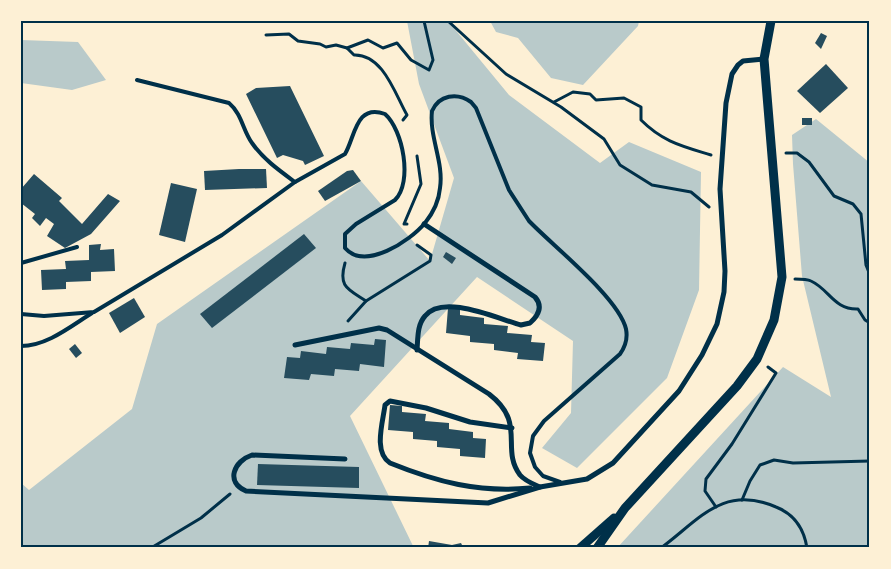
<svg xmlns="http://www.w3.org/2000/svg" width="891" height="569" font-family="Barlow,sans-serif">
  <rect width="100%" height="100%" fill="#fdf0d5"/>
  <g fill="#b9caca">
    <polygon points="407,21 448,21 509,95 600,163 629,142 701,172 699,290 667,378 577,468 542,448 571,413 573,341 477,277 350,416 414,548 21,548 21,483 29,490 132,409 157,324 361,181 430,261 454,178 419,84"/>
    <polygon points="490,21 639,21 638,26 583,85 551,78 518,38 496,32"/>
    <polygon points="21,40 78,42 106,80 72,90 21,83"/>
    <polygon points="816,119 870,163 870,548 617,548 783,367 831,397 802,276 793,164 792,135"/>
  </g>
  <g fill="#264d5e">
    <polygon points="821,33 827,36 821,49 815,43"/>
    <polygon points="826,64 848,88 820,113 797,91"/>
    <polygon points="290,86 324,156 305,165 303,161 283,155 277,158 246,94 256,88"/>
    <rect x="802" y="118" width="10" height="7"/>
    <polygon points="239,169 266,169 267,188 205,190 204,171"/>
    <polygon points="353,170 361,181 325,201 318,191 347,171"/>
    <polygon points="34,174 62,198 59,201 82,224 108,194 120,201 91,234 65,248 47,236 54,224 46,218 40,226 32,218 35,214 21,203 21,189"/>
    <polygon points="171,183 197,189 185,242 159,235"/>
    <polygon points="304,234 316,248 212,328 200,314"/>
    <polygon points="101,244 100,250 114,249 115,271 91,272 91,281 66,282 66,289 42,290 41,270 66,269 65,261 89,260 89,245"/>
    <polygon points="446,252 456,258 452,264 443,257"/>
    <polygon points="134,298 145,317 120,333 109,313"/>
    <polygon points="448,308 460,309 460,315 484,318 484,324 508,326 507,333 532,335 531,342 545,343 543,361 517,359 518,353 494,350 494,344 470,342 470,336 446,333"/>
    <polygon points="375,339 386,340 384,367 360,364 359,371 335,369 334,376 311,374 309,380 284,378 287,357 300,358 301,351 326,354 327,347 350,349 351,343 374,345"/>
    <polygon points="75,344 82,353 76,358 69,349"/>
    <polygon points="390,405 402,406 402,412 426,414 425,421 449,423 449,429 473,432 473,438 486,439 485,458 460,456 460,449 437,447 437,441 413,439 413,432 388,430"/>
    <polygon points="258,464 359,467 359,488 257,485"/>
    <polygon points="429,541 452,545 461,543 462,545 468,548 428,548"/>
  </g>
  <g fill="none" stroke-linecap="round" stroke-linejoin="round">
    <g stroke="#003049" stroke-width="3">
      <polyline points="448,21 506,74 561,107 604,139 620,165 652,185 691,192 709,207"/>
      <polyline points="266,35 289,34 298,41 320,44 326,47 336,45 347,48 368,40 383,48 397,43 411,60 429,70 433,60 424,21"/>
      <path d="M347,48L354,55C383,54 395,94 407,115L403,120"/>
      <path d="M554,102L573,92L590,94L596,100L624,98L641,107V120C663,142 682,146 711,155"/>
      <polyline points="786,153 797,153 809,162 834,196 853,204 861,214 866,265 870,275"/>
      <polyline points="407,224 404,224 421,184 417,156"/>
      <path d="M345,263C338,287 348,289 366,301L430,261L431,255L417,245"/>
      <path d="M795,279C800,279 807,279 811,281C829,289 834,310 858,309L865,320L870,323"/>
      <polyline points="348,321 366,301"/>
      <polyline points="742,500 750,481 760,465 774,460 793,463 870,461"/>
      <polyline points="716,507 705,491 706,479 732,444 776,373 768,367"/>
      <polyline points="151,548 201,518 230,494"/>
      <path d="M661,548C699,520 723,484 776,507C794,514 804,529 807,548"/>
    </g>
    <g stroke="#003049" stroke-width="4">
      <path d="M137,80L229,103C242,114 243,131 252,143C263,159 280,171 295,182L345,154C355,137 356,103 385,114C403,130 413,182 395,200L356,224L345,234V248C365,271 410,241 425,223C433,213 439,200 440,188C444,162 429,137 432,111C439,95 457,92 471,102L476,108L509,190L529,221C553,246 619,298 626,329C628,339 625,347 620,354L544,421L533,436L530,453L535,467L543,476L560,482"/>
      <polyline points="21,263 77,247"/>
      <polyline points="21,314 44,316 94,312 222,235 295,182"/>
      <path d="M21,346C47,346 71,326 92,313"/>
    </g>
    <g stroke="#003049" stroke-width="5">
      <path d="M295,345L379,328L387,330L489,394C527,423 500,448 520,475C525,481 533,484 540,487"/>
      <path d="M417,350C418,338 417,325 425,316C443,293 498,319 521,325L530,323C539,315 543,306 535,297L424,224"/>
      <path d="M512,428L470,422L426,408L390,401L385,405C383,422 373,452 390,463C437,482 479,493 530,488"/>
      <path d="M345,459L252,455C234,461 225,482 246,491L488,503L540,487L587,479L613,463L679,391L702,355L717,324L724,292L725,271L720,189L726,103L732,74L738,65L743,61L764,59"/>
    </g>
    <g stroke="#003049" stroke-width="9">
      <polyline points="580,548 614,518"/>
      <polyline points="597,548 625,508 737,386 757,359 774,320 782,277 764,59 771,21"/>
    </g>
  </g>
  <rect width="891" height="569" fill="none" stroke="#fdf0d5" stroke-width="45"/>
  <rect x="22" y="22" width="846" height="524" fill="none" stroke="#003049" stroke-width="2"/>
</svg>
